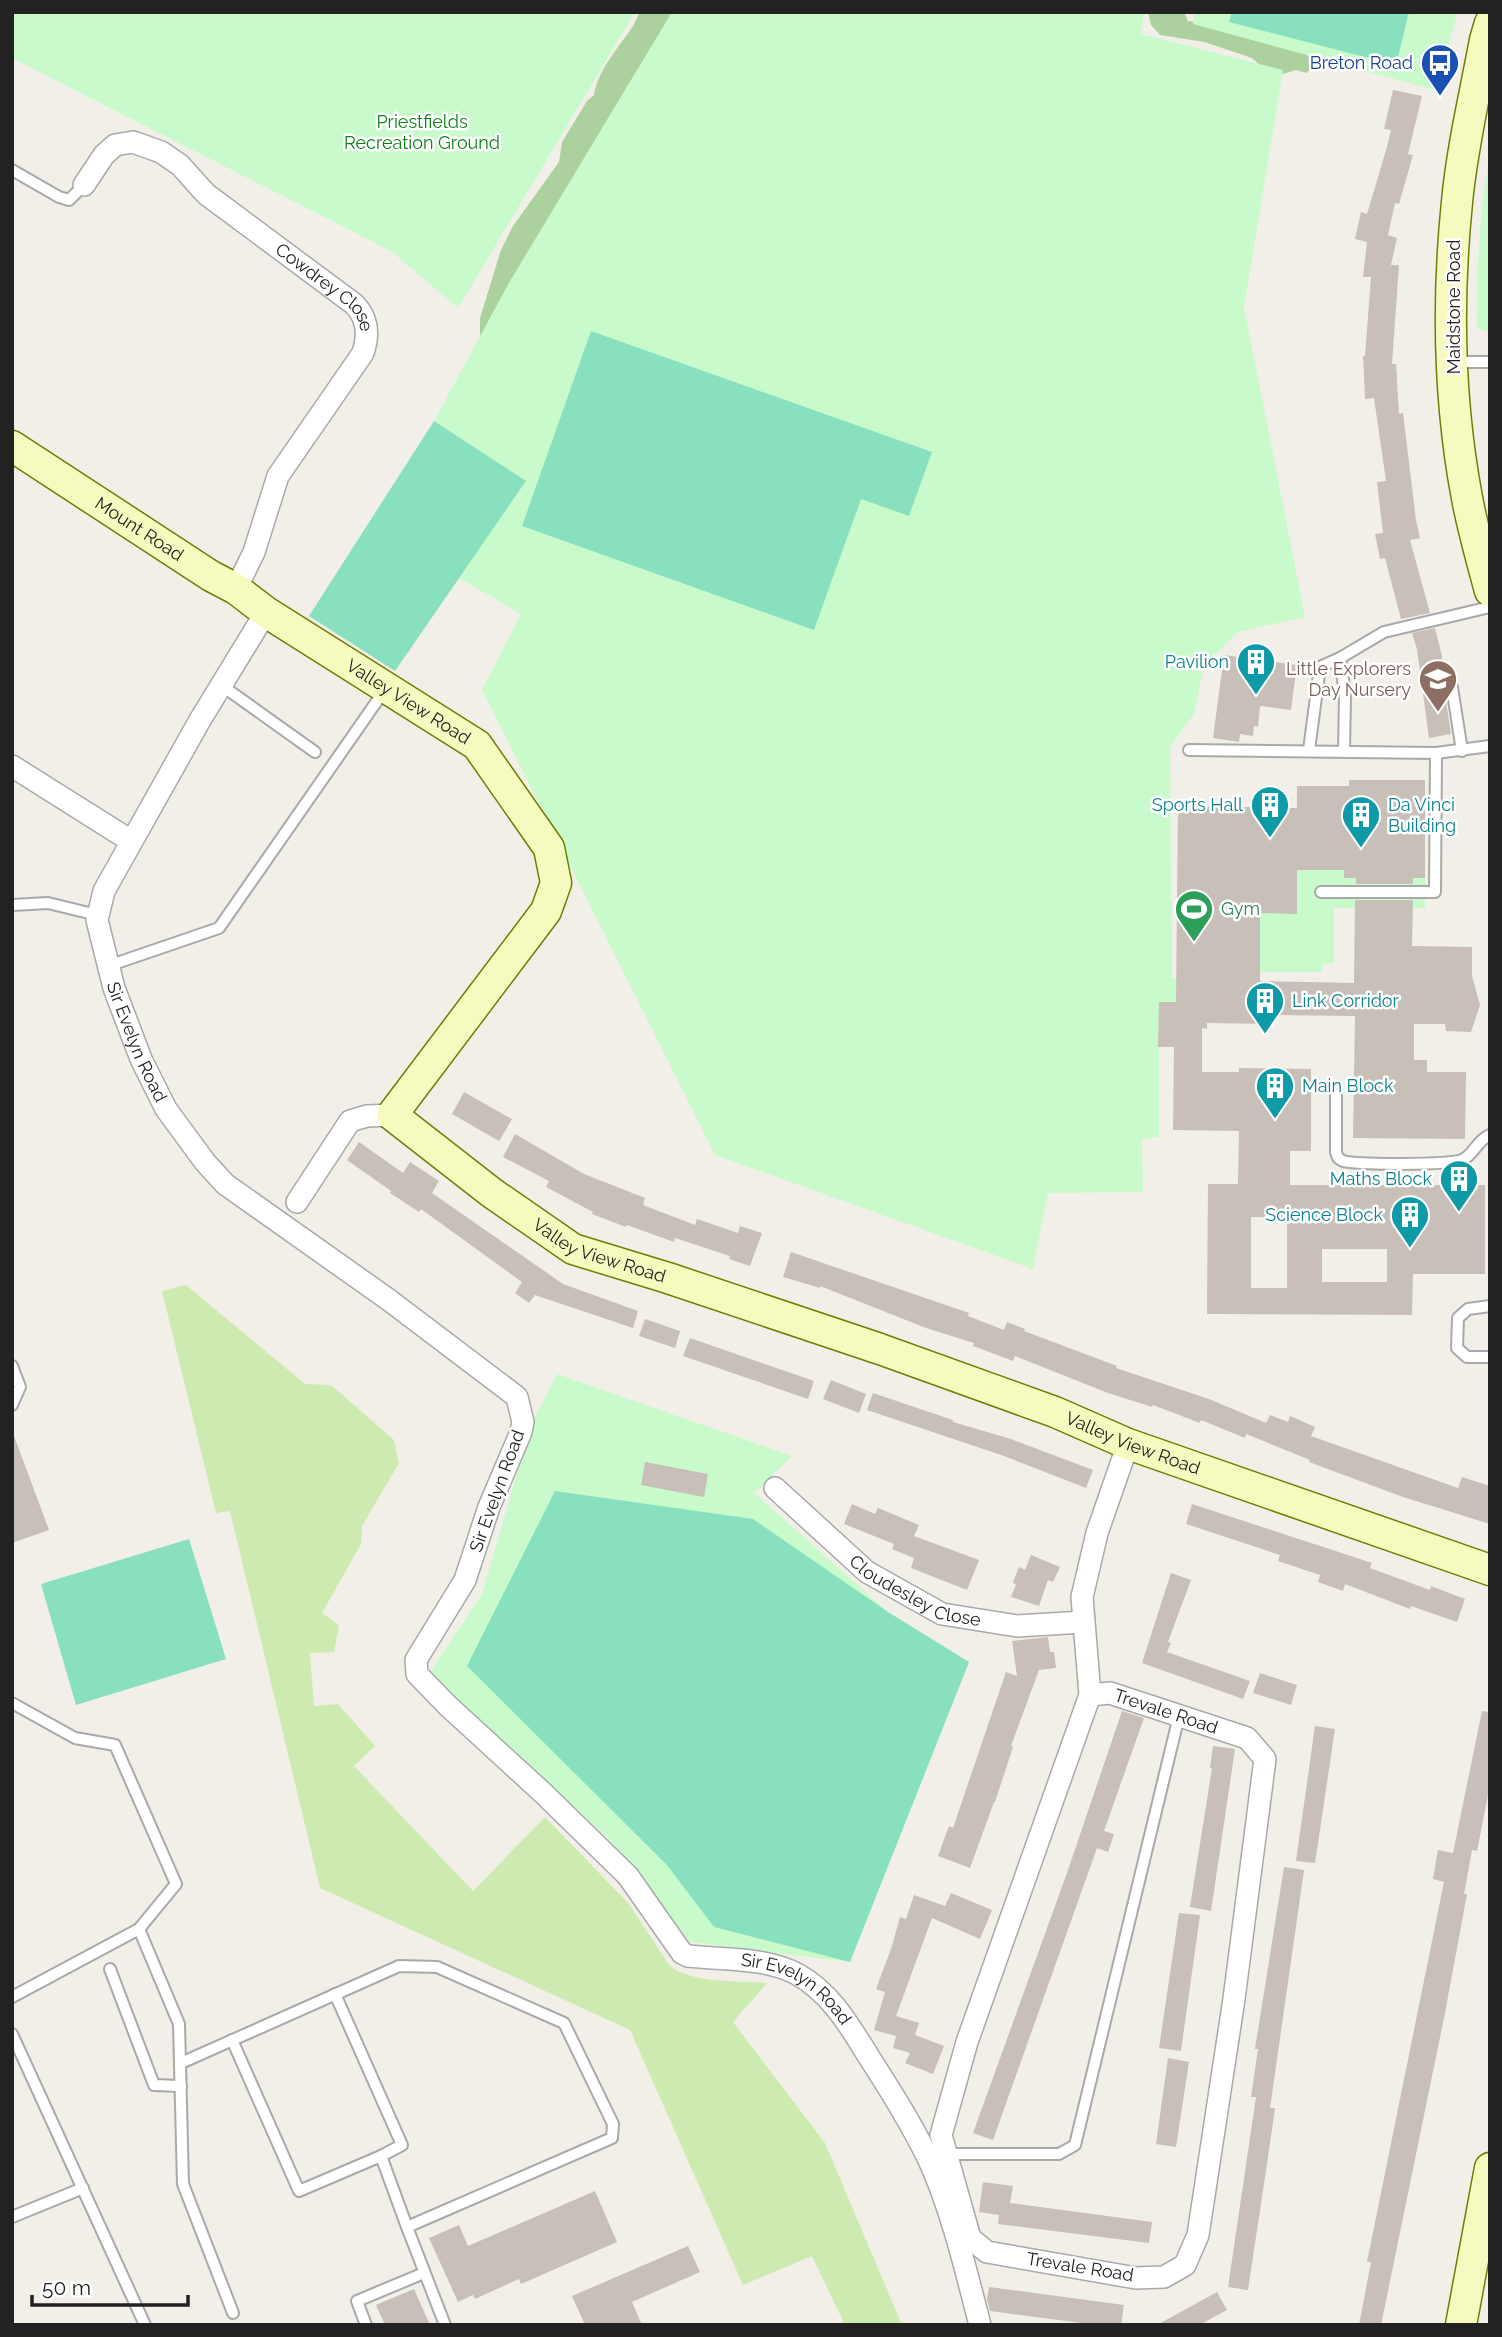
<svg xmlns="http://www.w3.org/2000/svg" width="1502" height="2337" font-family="Raleway,sans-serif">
  <rect width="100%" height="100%" fill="#f2efe9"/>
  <path fill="#cdebb0" d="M186,1285L305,1384L331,1385L394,1440L399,1463L362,1526L361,1544L322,1613L339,1625L334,1652L310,1653L314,1706L338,1704L375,1746L354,1766L473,1891L545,1817L629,1904L670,1966C689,1983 741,1981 767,1983L733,2022L825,2143L902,2325H845L812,2256L743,2285L630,2030L320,1888L230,1511L216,1513L162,1291Z"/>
  <g fill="#add19e">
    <path d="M640,12H680L480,351V318L501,250L513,226L559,162L562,142L587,101L594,95C597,73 616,50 629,32C634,26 636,19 640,12Z"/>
    <polygon points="1148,12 1184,12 1188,21 1216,24 1302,50 1311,59 1312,67 1307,73 1296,70 1273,77 1252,58 1204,42 1160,35 1151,25"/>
  </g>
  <g fill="#c8facc">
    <polygon points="12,12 635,12 458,308 391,251 12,58"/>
    <polygon points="672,12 1144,12 1141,34 1283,70 1244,307 1305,617 1238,632 1204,665 1194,714 1170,747 1172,978 1178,979 1178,1002 1159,1003 1159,1137 1142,1139 1143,1192 1048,1193 1033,1269 715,1155 482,690 521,614 459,578 526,481 434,421 510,281"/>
    <polygon points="1195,12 1458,12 1435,90 1193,24"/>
    <path d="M1490,155V332L1477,328C1477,269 1479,212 1490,155Z"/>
    <polygon points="1297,870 1344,870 1344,878 1425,878 1425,908 1334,908 1334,963 1323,963 1322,972 1260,972 1260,913 1297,913"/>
    <polygon points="557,1374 792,1456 754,1493 888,1612 969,1662 850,1962 690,1942 609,1839 429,1674 482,1594 532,1423"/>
  </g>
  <g fill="#88e0be">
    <polygon points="1232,12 1409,12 1396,65 1229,22"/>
    <polygon points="591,331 932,452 909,516 861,499 814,630 522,526"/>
    <polygon points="434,421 526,481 395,671 309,616"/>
    <polygon points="555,1491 753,1519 888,1612 969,1662 850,1962 714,1927 667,1865 467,1666"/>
    <polygon points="189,1539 226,1659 76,1705 41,1584"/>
  </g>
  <g fill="#c7bfb8" fill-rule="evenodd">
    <polygon points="1393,90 1422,96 1408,154 1413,155 1399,204 1395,203 1388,235 1397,238 1391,265 1399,265 1392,364 1396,364 1399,414 1403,413 1416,520 1420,538 1410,540 1430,613 1401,619 1385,558 1380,559 1375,534 1383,533 1377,482 1386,481 1374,398 1365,399 1363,356 1365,356 1371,277 1363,277 1367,242 1355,239 1361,212 1367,214 1387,147 1391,130 1384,129"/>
    <polygon points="1435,628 1442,656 1444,688 1451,734 1429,738 1417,649 1412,633"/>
    <polygon points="1224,655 1297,665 1291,710 1260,706 1258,727 1254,726 1253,736 1240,734 1239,742 1213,738"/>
    <path d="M1349,780H1425V878H1413V884H1356V878H1344V870H1297V914L1260,913V981L1354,983L1355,900H1413L1412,946L1472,947V976L1480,1005L1471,1032L1446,1031L1445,1024H1414V1060H1427V1072H1466L1465,1139L1353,1138L1355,1016L1272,1015L1271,1024L1207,1023V1029L1202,1028V1072H1239V1068L1311,1069V1151H1290V1185H1485V1274H1413L1412,1315L1207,1314L1208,1184H1238L1239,1131L1173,1130L1174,1047H1158L1159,1002H1176L1178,806L1297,808V786H1349ZM1251,1217H1287V1288H1251ZM1322,1249H1387V1282H1322Z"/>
    <polygon points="464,1092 512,1119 499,1141 452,1114"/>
    <polygon points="515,1134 584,1174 645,1198 643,1205 695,1225 697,1219 738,1233 740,1226 762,1233 750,1266 729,1259 730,1256 675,1238 674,1242 627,1225 626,1227 592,1214 593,1212 546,1187 549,1181 503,1157"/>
    <polygon points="359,1142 403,1173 410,1162 439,1181 432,1193 563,1284 638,1311 633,1328 535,1295 529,1303 515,1293 522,1282 421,1209 419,1212 390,1193 391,1191 347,1160"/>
    <polygon points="791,1252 969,1313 968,1316 1004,1330 1007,1322 1025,1329 1024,1331 1117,1366 1116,1368 1209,1399 1266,1423 1270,1415 1288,1422 1290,1416 1315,1427 1311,1436 1458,1488 1462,1477 1490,1486 1490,1524 1403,1497 1309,1462 1310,1460 1246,1434 1245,1438 1201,1420 1200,1423 1153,1405 1152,1407 1108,1393 1015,1356 1013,1361 973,1346 974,1343 926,1328 820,1286 820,1288 783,1277"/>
    <polygon points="645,1319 680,1331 675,1348 639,1336"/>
    <polygon points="690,1338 814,1381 808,1399 683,1356"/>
    <polygon points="831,1380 866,1394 859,1413 823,1399"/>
    <polygon points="873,1393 953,1420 953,1422 1011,1439 1093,1470 1086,1488 1004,1456 867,1410"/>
    <polygon points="14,1436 49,1530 12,1543 12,1437"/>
    <polygon points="645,1462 708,1474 704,1497 641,1485"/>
    <polygon points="852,1504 875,1514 878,1508 919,1525 914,1536 979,1560 967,1590 911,1568 914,1558 892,1549 894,1544 844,1524"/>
    <polygon points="1192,1504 1372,1563 1370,1568 1430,1590 1431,1586 1465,1599 1457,1622 1411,1606 1410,1609 1345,1584 1343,1591 1318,1582 1320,1575 1278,1561 1280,1555 1186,1524"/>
    <polygon points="1031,1555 1060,1567 1053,1582 1048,1580 1039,1606 1011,1597 1016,1585 1013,1582 1019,1567 1025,1570"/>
    <polygon points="1171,1573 1191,1580 1168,1642 1171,1643 1167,1652 1250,1681 1243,1699 1142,1663"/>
    <polygon points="1048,1637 1050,1652 1054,1652 1056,1668 1039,1670 1011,1746 1013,1747 995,1802 994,1802 970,1868 938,1856 949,1826 953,1828 1006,1672 1017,1676 1012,1641"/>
    <polygon points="1260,1673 1297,1685 1291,1705 1253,1693"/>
    <polygon points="1122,1711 1144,1718 1104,1831 1114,1834 1108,1852 1097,1848 993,2140 973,2133 1068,1870"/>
    <polygon points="1482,1711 1490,1712 1490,1785 1477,1851 1472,1850 1464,1894 1467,1894 1445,2013 1381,2325 1359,2325 1371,2262 1367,2262 1444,1882 1433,1879 1438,1850 1453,1853"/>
    <polygon points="1315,1726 1335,1729 1315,1863 1296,1861"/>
    <polygon points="1213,1746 1235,1749 1211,1911 1190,1907 1212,1768 1210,1768"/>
    <polygon points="1284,1867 1304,1870 1270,2108 1275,2108 1268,2157 1248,2290 1228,2287 1256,2097 1251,2097 1258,2049 1255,2049"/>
    <polygon points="951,1893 992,1910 980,1939 932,1918 896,2016 919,2023 915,2035 944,2046 933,2074 905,2063 910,2053 893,2048 896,2036 874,2030 885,1992 876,1989 892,1946 900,1917 906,1919 914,1895 945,1906"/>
    <polygon points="1179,1913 1200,1915 1181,2051 1159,2048"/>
    <polygon points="1168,2058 1189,2062 1176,2147 1156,2144"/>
    <polygon points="983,2182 1013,2186 1010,2203 1152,2222 1149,2243 998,2224 999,2215 979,2212"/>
    <polygon points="595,2191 617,2242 521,2284 519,2279 475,2299 473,2295 458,2302 429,2238 459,2225 468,2246"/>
    <polygon points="688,2246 700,2272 632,2302 642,2325 585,2325 572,2296"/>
    <polygon points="989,2287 1124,2305 1121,2325 1097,2325 990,2311 987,2299"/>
    <polygon points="414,2289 430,2325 385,2325 376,2305"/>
    <polygon points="1217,2292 1227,2310 1199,2325 1157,2325"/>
  </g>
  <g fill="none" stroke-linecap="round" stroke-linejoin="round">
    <g stroke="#a9a9a9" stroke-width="14">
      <g id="lane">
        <polyline points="12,170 59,197 69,200 84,185"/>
        <polyline points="1455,362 1490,362"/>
        <polyline points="1340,658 1384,632 1490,607"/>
        <polyline points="221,685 315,752"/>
        <polyline points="1452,687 1462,751"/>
        <polyline points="1189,750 1436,753 1490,746"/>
        <polyline points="1309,750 1320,667 1340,658 1345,694 1344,751"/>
        <polyline points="1321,892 1435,892 1436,753"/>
        <polyline points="12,905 48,903 97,915"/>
        <polyline points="108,966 219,928 384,691"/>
        <path d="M1336,1095V1152L1338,1158L1343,1161C1359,1165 1448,1165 1462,1160C1474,1155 1477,1140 1490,1135"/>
        <polyline points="1490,1306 1468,1309 1458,1318 1457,1348 1467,1357 1490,1357"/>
        <polyline points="12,1366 20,1387 12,1405"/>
        <polyline points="12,1703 75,1738 115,1745 176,1884 139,1929 179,2024 183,2184 233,2313"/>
        <polyline points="110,1969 154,2085 181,2086"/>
        <polyline points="335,1994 402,2145 381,2156"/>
        <polyline points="12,1997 139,1929"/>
        <polyline points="12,2034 145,2325"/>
        <polyline points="232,2040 299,2191 381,2156 407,2227"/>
        <polyline points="181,2063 399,1966 437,1967 564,2023 613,2124 612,2138 407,2227 445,2325"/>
        <polyline points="946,2154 1059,2154 1075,2145 1179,1716"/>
        <polyline points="12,2217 83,2188"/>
        <polyline points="366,2325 357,2301 424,2273"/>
      </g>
    </g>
    <g stroke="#a9a9a9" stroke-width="24">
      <g id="street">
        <path id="s1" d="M84,185L104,155L115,145L133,142L161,152L180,165L206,194L354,304C368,318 369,335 363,353L278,476L254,552L236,589"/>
        <path id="s2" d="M266,612L200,720L104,891L97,920L114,988L141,1059L166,1109L205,1162L225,1184L389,1300L517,1397L523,1422L521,1432L489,1507L465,1580L416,1660L417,1674L448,1706L543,1793L628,1876L682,1953L688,1956C724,1960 764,1957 797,1974C831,1993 849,2025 869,2057C890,2090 911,2123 928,2158C951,2207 966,2271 980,2325"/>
        <polyline points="12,766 131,841"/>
        <polyline points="297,1202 350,1121 367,1116 392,1115"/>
        <path id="s3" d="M775,1488L867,1572L942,1614L1017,1626L1083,1622"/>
        <path id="s4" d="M1090,1695L1110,1693L1247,1738L1265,1759L1234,1999L1198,2235L1185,2265L1164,2277L1136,2278L987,2252L970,2238L941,2135L967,2042L1090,1695L1082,1597L1097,1533L1128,1444"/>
      </g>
    </g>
    <g stroke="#707d05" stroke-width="33">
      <g id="secondary">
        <path d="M1490,23L1485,40C1475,94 1462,148 1457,202C1447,300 1449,402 1467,498C1473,530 1482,561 1490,591"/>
        <path id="s5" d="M12,446L211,576L236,589L266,612L477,745L549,848L556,883L546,911L392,1115L492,1193L573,1249L668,1278L880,1349L1055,1412L1128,1444L1490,1570"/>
        <polyline points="1461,2325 1490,2168"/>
      </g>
    </g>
    <use href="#lane" stroke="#fff" stroke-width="10"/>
    <use href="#street" stroke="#fff" stroke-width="21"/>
    <use href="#secondary" stroke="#f7fabf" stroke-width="30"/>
  </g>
  <defs>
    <g id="bus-pin" transform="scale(2.0125)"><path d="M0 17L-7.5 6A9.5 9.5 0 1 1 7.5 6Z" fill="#1a4fb4" stroke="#fff"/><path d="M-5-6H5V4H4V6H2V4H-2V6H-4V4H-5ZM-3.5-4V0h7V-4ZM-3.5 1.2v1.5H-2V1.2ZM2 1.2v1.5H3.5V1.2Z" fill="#fff"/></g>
    <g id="building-pin" transform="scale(2.0125)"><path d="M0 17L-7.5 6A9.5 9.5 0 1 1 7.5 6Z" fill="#0f9aa8" stroke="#fff"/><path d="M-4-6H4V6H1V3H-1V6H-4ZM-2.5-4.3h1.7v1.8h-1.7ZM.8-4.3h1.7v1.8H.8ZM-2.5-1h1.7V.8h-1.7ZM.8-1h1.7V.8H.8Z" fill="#fff"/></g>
    <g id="school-pin" transform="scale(2.0125)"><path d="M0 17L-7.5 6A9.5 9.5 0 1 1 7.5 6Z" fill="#8d6e63" stroke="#fff"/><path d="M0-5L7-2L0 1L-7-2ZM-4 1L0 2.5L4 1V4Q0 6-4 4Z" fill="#fff"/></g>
    <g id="stadium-pin" transform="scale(2.0125)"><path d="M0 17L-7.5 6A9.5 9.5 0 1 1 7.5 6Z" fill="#2e9e5b" stroke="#fff"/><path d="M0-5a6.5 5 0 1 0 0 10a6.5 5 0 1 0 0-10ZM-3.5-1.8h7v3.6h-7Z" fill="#fff"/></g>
  </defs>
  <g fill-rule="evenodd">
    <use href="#bus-pin" x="1440" y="63"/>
    <use href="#building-pin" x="1256" y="662"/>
    <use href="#school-pin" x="1438" y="679"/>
    <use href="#building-pin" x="1270" y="805"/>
    <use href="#building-pin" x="1361" y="815"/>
    <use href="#stadium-pin" x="1194" y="909"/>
    <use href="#building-pin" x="1265" y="1001"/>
    <use href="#building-pin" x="1275" y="1086"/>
    <use href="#building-pin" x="1459" y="1179"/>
    <use href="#building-pin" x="1410" y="1215"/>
  </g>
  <g text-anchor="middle" stroke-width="5" stroke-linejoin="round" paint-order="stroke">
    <g font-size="18" fill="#164399" stroke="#fff" text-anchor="end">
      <text x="1413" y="69">Breton Road</text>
    </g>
    <g font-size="18" fill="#0c8416" stroke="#fff">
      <text x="422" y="128">Priestfields<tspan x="422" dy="21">Recreation Ground</tspan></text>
    </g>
    <g font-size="18" fill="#222" stroke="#fff">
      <text dy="6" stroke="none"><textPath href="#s1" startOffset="313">Cowdrey Close</textPath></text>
      <text transform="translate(1454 307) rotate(-90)" y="6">Maidstone Road</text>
      <text dy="6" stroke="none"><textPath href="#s5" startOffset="152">Mount Road</textPath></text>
      <text dy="6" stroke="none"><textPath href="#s5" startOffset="472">Valley View Road</textPath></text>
      <text dy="6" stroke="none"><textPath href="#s2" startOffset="481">Sir Evelyn Road</textPath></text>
      <text dy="6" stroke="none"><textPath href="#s5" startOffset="1250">Valley View Road</textPath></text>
      <text dy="6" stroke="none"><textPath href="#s5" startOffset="1818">Valley View Road</textPath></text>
      <text transform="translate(497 1491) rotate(-70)" y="6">Sir Evelyn Road</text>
      <text dy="6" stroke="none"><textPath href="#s3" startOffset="177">Cloudesley Close</textPath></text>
      <text dy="6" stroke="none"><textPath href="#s4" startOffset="79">Trevale Road</textPath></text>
      <text dy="6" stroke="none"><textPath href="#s2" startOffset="1824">Sir Evelyn Road</textPath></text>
      <text transform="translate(1080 2267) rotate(9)" y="6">Trevale Road</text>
    </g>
    <g font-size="18" fill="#0d838f" stroke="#fff" text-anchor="end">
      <text x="1229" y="668">Pavilion</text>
      <text x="1243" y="811">Sports Hall</text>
      <text x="1388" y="811" text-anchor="start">Da Vinci<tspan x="1388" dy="21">Building</tspan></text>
      <text x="1292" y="1007" text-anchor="start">Link Corridor</text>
      <text x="1302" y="1092" text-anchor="start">Main Block</text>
      <text x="1432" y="1185">Maths Block</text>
      <text x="1383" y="1221">Science Block</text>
    </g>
    <g font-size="18" fill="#785e54" stroke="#fff" text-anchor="end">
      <text x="1411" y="675">Little Explorers<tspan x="1411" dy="21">Day Nursery</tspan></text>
    </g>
    <g font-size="18" fill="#27864d" stroke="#fff" text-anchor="start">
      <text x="1221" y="915">Gym</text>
    </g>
  </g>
  <rect width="1502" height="2337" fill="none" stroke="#222222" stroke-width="28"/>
  <path d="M32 2295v10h156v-10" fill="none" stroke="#222222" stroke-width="3.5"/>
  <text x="42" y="2295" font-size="21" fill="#222222" stroke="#ffffff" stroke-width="5" paint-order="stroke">50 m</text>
</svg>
